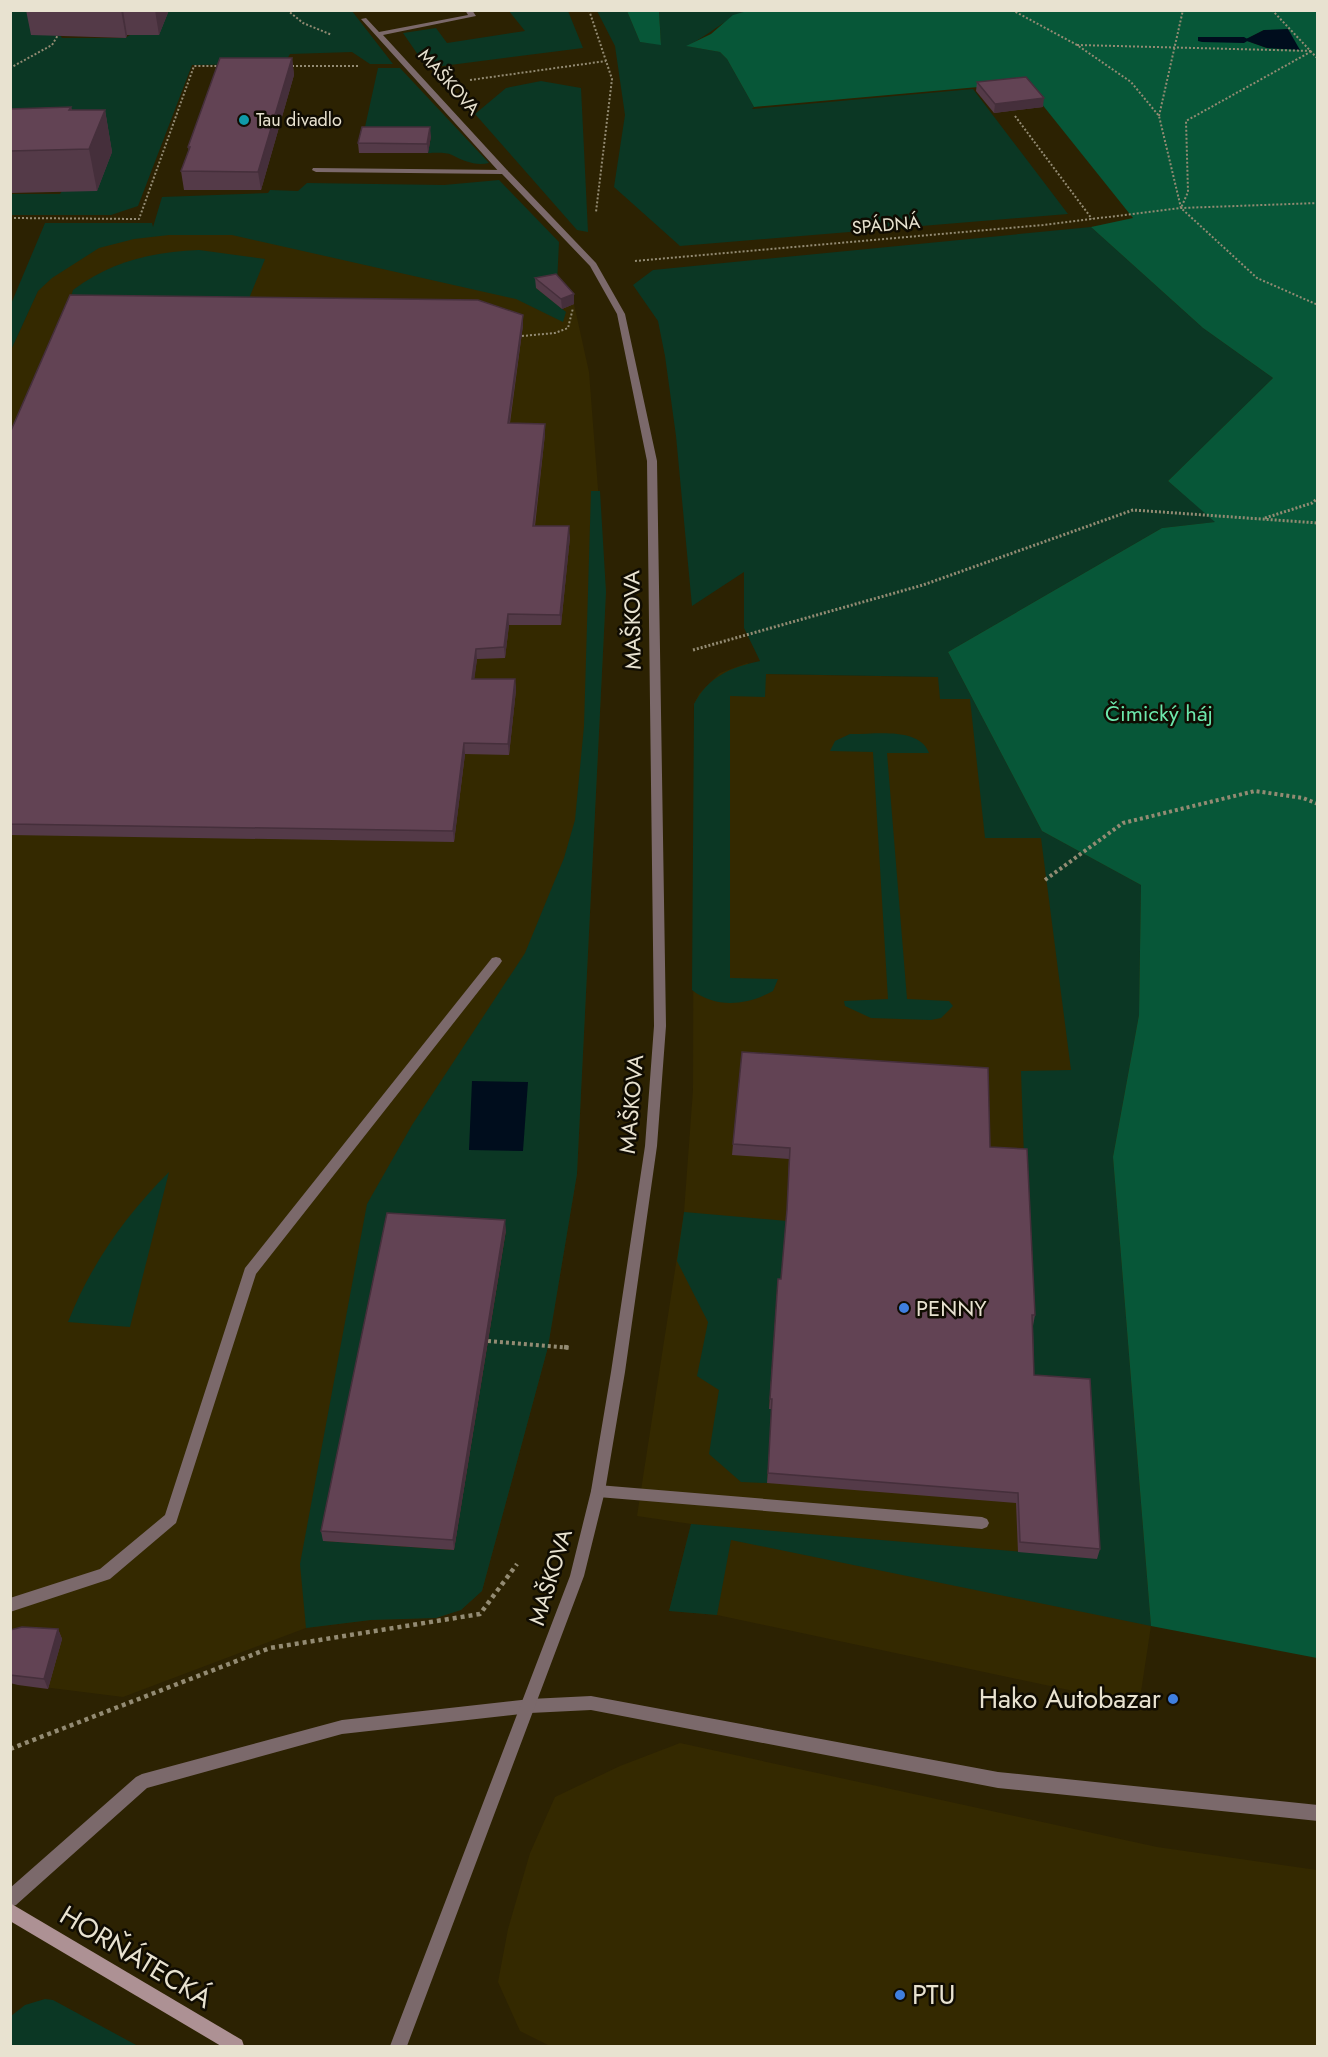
<svg xmlns="http://www.w3.org/2000/svg" width="1328" height="2057" font-family="Jost,sans-serif">
  <rect width="100%" height="100%" fill="#2c2202"/>
  <g fill="#342900">
    <polygon points="152,229 305,236 557,284 574,304 589,372 606,592 577,1174 548,1347 482,1591 461,1610 436,1618 371,1620 306,1628 123,1697 11,1683 11,350 46,273 59,258"/>
    <polygon points="747,663 765,674 938,677 973,701 1042,831 1141,885 1151,1626 1139,1705 717,1615 669,1611 691,1524 637,1516 684,1212 693,1090 694,704 699,694 720,673"/>
    <polygon points="680,1743 1157,1847 1317,1870 1317,2046 550,2046 520,2031 498,1982 508,1929 530,1853 555,1797 620,1766"/>
  </g>
  <g fill="#0b3724" fill-rule="evenodd">
    <polygon points="11,11 43,11 62,38 125,38 169,11 352,11 393,64 370,64 352,52 290,54 284,64 192,65 138,206 111,215 11,215 11,194 60,194 62,191 11,149"/>
    <polygon points="509,11 568,11 583,48 427,68 403,33 436,28 447,43 525,31"/>
    <path d="M597,11H627L640,42L661,44L659,11H751C727,16 710,35 687,46L720,52L727,59L754,107L752,109L973,89L1068,214L680,246L614,187L625,115L615,46Z"/>
    <path d="M378,68H400L489,163C475,166 464,161 452,155C446,152 435,153 428,153L431,137L363,136Z"/>
    <polygon points="541,81 581,88 588,232 577,230 475,114 506,88"/>
    <polygon points="499,180 559,242 557,284 536,288 566,312 563,322 516,299 232,235 169,235 134,239 99,248 52,278 38,291 11,350 11,304 45,223 152,223 153,227 162,197 268,193 270,190 298,191 307,183 444,185"/>
    <path d="M1091,227L1203,328L1273,378L1168,481L1216,522L1162,528L948,652L1042,831L1141,885L1139,1015L1113,1157L1151,1626L731,1540L717,1615L669,1611L691,1524L1097,1558L1032,1386L1021,1071L1071,1070L1041,838H985L970,699H940L938,677L766,674L765,697L730,696V978L778,979L773,991C748,1005 716,1009 692,990L694,704C708,677 731,667 760,661L744,628V572L692,606L676,436L665,356L658,321L633,285L653,270Z"/>
    <path d="M199,250L265,259L248,301L70,300L73,290C112,261 152,252 199,250Z"/>
    <path d="M591,491H600L606,592L577,1174L548,1347L482,1591L461,1610L436,1618L371,1620L306,1628L300,1564L367,1204L412,1125L525,953L564,858L575,820L584,726ZM506,1231L454,1550L324,1541L323,1540Z"/>
    <path d="M850,734C872,735 919,726 929,753H887L907,999L949,1001L953,1006L941,1018L931,1020L871,1018L845,1006L844,1001L888,999L873,752L830,751L835,741Z"/>
    <path d="M169,1172L130,1327L68,1322C91,1264 125,1216 169,1172Z"/>
    <polygon points="684,1212 787,1221 780,1290 777,1290 769,1409 772,1409 767,1483 741,1482 709,1454 719,1390 697,1376 708,1322 677,1261"/>
    <polygon points="45,1999 53,2000 138,2046 11,2046 11,2016 25,2005"/>
  </g>
  <g fill="#075738" fill-rule="evenodd">
    <path d="M751,10L1317,11V1658L1151,1626L1113,1157L1139,1015L1141,885L1042,831L948,652L1162,528L1215,522L1168,481L1273,378L1203,328L1091,227L1133,218L1025,83L754,107L727,59L720,52L686,46L711,34L733,15ZM1264,30L1299,49L1267,48L1245,40Z"/>
    <polygon points="627,11 659,11 661,45 640,42"/>
  </g>
  <g fill="#000d1d">
    <polygon points="1288,29 1300,50 1267,48 1244,40 1264,30"/>
    <polygon points="472,1081 528,1082 523,1151 469,1150"/>
  </g>
  <g fill="none" stroke-linecap="round" stroke-linejoin="round">
    <polygon fill="#000d1d" fill-rule="evenodd" points="1198,37 1244,37 1249,40 1244,43 1202,42 1198,41"/>
    <g stroke="#938b73" stroke-width="2" stroke-dasharray="2 2" stroke-linecap="butt">
      <polyline points="287,10 303,23 332,35"/>
      <polyline points="589,10 612,79 596,212"/>
      <polyline points="1012,10 1077,45 1131,82 1159,116 1181,208 1257,278 1318,305"/>
      <polyline points="1272,10 1318,59"/>
      <polyline points="1077,45 1312,51 1186,121 1188,192 1181,208"/>
      <polyline points="288,66 359,66"/>
      <polyline points="10,68 52,45 58,35"/>
      <polyline points="470,80 606,61"/>
      <polyline points="1015,116 1092,219"/>
      <polyline points="1159,116 1183,10"/>
      <polyline points="10,218 139,219 194,66 221,66"/>
      <polyline points="635,261 1043,225 1181,208 1318,203"/>
      <polyline points="522,336 555,333 568,328 573,308"/>
    </g>
    <g stroke="#938b73" stroke-width="3" stroke-dasharray="2 2" stroke-linecap="butt">
      <polyline points="1265,518 1312,503 1318,498"/>
      <polyline points="693,650 923,585 1133,510 1318,523"/>
    </g>
    <g stroke="#938b73" stroke-width="4" stroke-dasharray="3 3" stroke-linecap="butt">
      <polyline points="1045,880 1123,823 1255,791 1303,798 1318,804"/>
      <polyline points="488,1341 571,1348"/>
    </g>
    <g stroke="#938b73" stroke-width="4.5" stroke-dasharray="4 4" stroke-linecap="butt">
      <polyline points="564,1347 571,1348"/>
      <polyline points="10,1749 270,1648 480,1614 517,1564"/>
    </g>
    <g fill="#7b696b" fill-rule="evenodd">
      <polygon points="465,10 472,10 476,16 383,35 507,170 508,172 504,174 501,174 361,19 366,18 379,32 468,15"/>
      <polygon points="496,957 500,958 502,961 500,964 256,1274 176,1523 110,1579 10,1612 10,1598 100,1569 165,1515 245,1268 492,958"/>
      <polygon points="598,1485 982,1517 987,1519 989,1523 987,1527 982,1529 598,1497 593,1495 591,1491 593,1487"/>
      <polygon points="591,1696 998,1772 1318,1805 1318,1821 998,1788 591,1710 530,1713 342,1734 147,1788 16,1905 10,1907 10,1888 136,1777 142,1774 342,1720 530,1699"/>
    </g>
    <polygon fill="#7b696b" fill-rule="evenodd" points="313,168 507,170 596,263 625,314 657,461 666,1026 657,1146 625,1372 605,1491 584,1576 407,2046 390,2046 570,1576 591,1491 611,1372 645,1146 654,1026 647,461 617,314 590,266 502,174 316,172 312,170"/>
    <polygon fill="#ad9194" fill-rule="evenodd" points="10,1903 242,2040 244,2046 221,2046 10,1921"/>
  </g>
  <g fill="#543a48">
    <polygon points="26,10 169,10 159,35 127,35 126,38 31,35"/>
    <polygon points="292,58 294,75 261,190 184,190 181,171 189,151 188,147"/>
    <polygon points="977,82 1043,107 994,113 976,91"/>
    <polygon points="71,107 72,110 105,110 112,152 97,191 10,193 10,109"/>
    <polygon points="431,136 428,153 359,153 358,143"/>
    <polygon points="535,278 574,294 574,304 562,309 536,288"/>
    <polygon points="523,325 510,423 545,424 545,434 535,526 570,537 561,625 509,625 505,658 477,659 474,679 515,679 516,690 509,755 465,754 454,842 10,835 10,433"/>
    <polygon points="733,1144 990,1147 1035,1315 1033,1326 1034,1375 1100,1549 1097,1559 1018,1552 1016,1503 767,1483 772,1409 769,1409 778,1279 781,1279 787,1214 789,1159 732,1155"/>
    <polygon points="506,1230 454,1550 323,1541 321,1531"/>
    <polygon points="58,1629 62,1639 48,1689 18,1685 10,1683 10,1630"/>
  </g>
  <g fill="#452f3b">
    <polygon points="121,10 123,10 127,35 126,38"/>
    <polygon points="155,10 169,10 159,35"/>
    <polygon points="292,58 294,75 261,190 258,172"/>
    <polygon points="1044,98 1043,107 994,113 995,104"/>
    <polygon points="105,110 112,152 97,191 89,149"/>
    <polygon points="430,127 431,136 428,153 427,144"/>
    <polygon points="574,294 574,304 562,309 561,299"/>
    <polygon points="523,315 523,325 508,433 508,423"/>
    <polygon points="545,424 545,434 533,536 533,526"/>
    <polygon points="569,526 570,537 561,625 560,615"/>
    <polygon points="508,614 509,625 505,658 504,647"/>
    <polygon points="476,649 477,659 473,690 472,679"/>
    <polygon points="515,679 516,690 509,755 508,744"/>
    <polygon points="464,743 465,754 454,842 453,831"/>
    <polygon points="505,1220 506,1230 454,1550 453,1540"/>
    <polygon points="58,1629 62,1639 48,1689 44,1679"/>
  </g>
  <g fill="#624354" stroke="#452f3b" stroke-width="1.5">
    <polygon points="220,58 292,58 258,172 181,171 190,147 188,147"/>
    <polygon points="1026,77 1044,98 995,104 977,82"/>
    <polygon points="71,107 69,110 105,110 89,149 10,151 10,109"/>
    <polygon points="362,127 430,127 427,144 358,143"/>
    <polygon points="556,274 574,294 561,299 535,278"/>
    <polygon points="70,295 478,300 523,315 508,423 545,424 533,526 569,526 560,615 508,614 504,647 476,649 472,679 515,679 508,744 464,743 453,831 10,824 10,433"/>
    <polygon points="742,1052 988,1068 990,1147 1027,1149 1035,1315 1032,1315 1034,1375 1090,1379 1100,1549 1020,1542 1018,1493 768,1473 772,1399 770,1399 778,1279 781,1279 787,1210 790,1148 733,1144"/>
    <polygon points="387,1213 505,1220 453,1540 321,1531"/>
    <polygon points="22,1627 58,1629 44,1679 10,1675 10,1630"/>
  </g>
  <circle fill="#0f9aa8" stroke="#100c02" stroke-width="2" cx="244" cy="120" r="6"/>
  <g fill="#3f7fe0" stroke="#100c02" stroke-width="2">
    <circle cx="904" cy="1308" r="6"/>
    <circle cx="1173" cy="1699" r="6"/>
    <circle cx="900" cy="1995" r="6"/>
  </g>
  <g text-anchor="middle" stroke-width="5" stroke-linejoin="round" paint-order="stroke">
    <g font-size="18" fill="#e8e2d0" stroke="#100c02">
      <text transform="translate(449 82) rotate(48)" y="6">MAŠKOVA</text>
      <text transform="translate(886 225) rotate(-5)" y="6">SPÁDNÁ</text>
    </g>
    <g font-size="18" fill="#e8e2d0" stroke="#100c02" text-anchor="start">
      <text x="256" y="126">Tau divadlo</text>
    </g>
    <g font-size="22" fill="#e8e2d0" stroke="#100c02">
      <text transform="translate(632 620) rotate(-91)" y="8">MAŠKOVA</text>
      <text transform="translate(631 1104) rotate(-85)" y="8">MAŠKOVA</text>
      <text transform="translate(550 1577) rotate(-73)" y="8">MAŠKOVA</text>
    </g>
    <g font-size="22" fill="#6de8ac" stroke="#100c02">
      <text x="1159" y="721">Čimický háj</text>
    </g>
    <g font-size="22" fill="#e8e2d0" stroke="#100c02" text-anchor="start">
      <text x="916" y="1316">PENNY</text>
    </g>
    <g font-size="27" fill="#e8e2d0" stroke="#100c02" text-anchor="end">
      <text x="1161" y="1708">Hako Autobazar</text>
      <text x="912" y="2004" text-anchor="start">PTU</text>
    </g>
    <g font-size="27" fill="#e8e2d0" stroke="#100c02">
      <text transform="translate(136 1957) rotate(31)" y="9">HORŇÁTECKÁ</text>
    </g>
  </g>
  <rect width="1328" height="2057" fill="none" stroke="#e8e2d0" stroke-width="24"/>
</svg>
